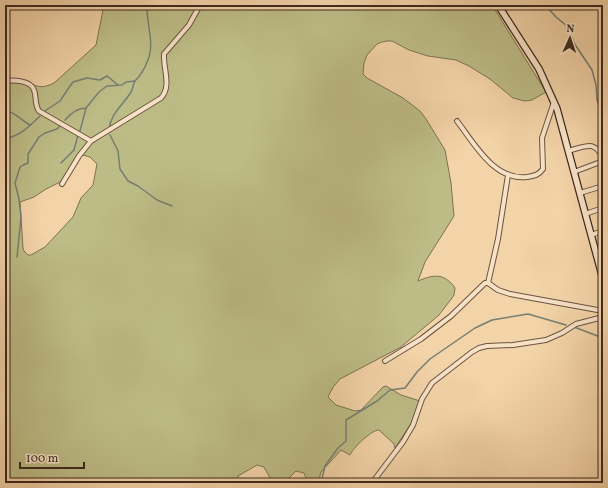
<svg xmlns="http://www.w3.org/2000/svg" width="608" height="488" font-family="Vollkorn,serif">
  <rect width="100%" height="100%" fill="#f3d3a8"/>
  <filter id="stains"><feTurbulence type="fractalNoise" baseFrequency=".005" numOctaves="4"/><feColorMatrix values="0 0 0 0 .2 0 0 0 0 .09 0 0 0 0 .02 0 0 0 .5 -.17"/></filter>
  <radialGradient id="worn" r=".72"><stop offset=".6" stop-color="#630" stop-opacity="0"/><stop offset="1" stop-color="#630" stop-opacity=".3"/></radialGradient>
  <path fill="#bdbc86" stroke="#7c7253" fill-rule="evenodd" d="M104,5H492L546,92L532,100L525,101L513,98L490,79L469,66L456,60L428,56L409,50L392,41H387L382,42L377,44L367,55L364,63L363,74L367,78L403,98L420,111L426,119L445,150L451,183L454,216L425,262L418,281C432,275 444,272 455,288L454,295L452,298L439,315L401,347L340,379L333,387L328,397L336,405L355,411L361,410L383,387L386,386L401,395L420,401L412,422L395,448L394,444L379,430C371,430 353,448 350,455L341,450L321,472L318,483H308L304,473L296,471L289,478L287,483H273L264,467L257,465L238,476L239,483H5V328L10,324L7,276L8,245L5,233V80C9,79 14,78 18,79C34,82 36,92 54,83L96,45ZM79,154L90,157L97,164L93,185L81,198L73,217L45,247L31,255H28L24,251L23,248L20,202L34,197L46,189L62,181Z"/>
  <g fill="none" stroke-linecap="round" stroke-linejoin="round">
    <g stroke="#757f71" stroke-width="1.5">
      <polyline points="545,5 556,17 568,27 574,43 592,70 596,85 597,100 603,115"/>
      <path d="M5,110C15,112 22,121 30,125"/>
      <polyline points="45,111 60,101 68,89 73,82 87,78 100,80 107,76 118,85"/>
      <path d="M65,120C71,113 77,108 86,108"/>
      <path d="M109,129C111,113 123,105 131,92C133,89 133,84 135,81C141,75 145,68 148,60C155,43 146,23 147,5"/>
      <polyline points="80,131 86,108 99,92 107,86 122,85 126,82 135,81"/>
      <polyline points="110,135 118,151 120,169 128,181 138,186 157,200 172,206"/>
      <path d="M5,138C18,138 31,125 40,116"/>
      <polyline points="61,163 74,150 78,135"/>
      <polyline points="17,257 21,217 19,199 15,183 20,167 23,165 28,163 28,154 39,137 45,133 57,129 61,125"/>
      <polyline points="574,327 603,338"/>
      <polyline points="321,483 325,466 338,448 346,441 346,420 377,401 390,390 405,388 417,372 430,359 475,328 492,320 528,314 566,325"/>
    </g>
    <g stroke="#6a5442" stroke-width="6">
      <g id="street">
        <path d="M5,81C13,80 31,80 34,90C37,97 34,104 39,111L91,141"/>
        <path d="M457,121C474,143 494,181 527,177C534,176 539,175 543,169L542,138L554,102"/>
        <path d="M568,151C585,147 594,139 603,158"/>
        <polyline points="574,172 603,161"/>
        <path d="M62,184L79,156L91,141L161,98C172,86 163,69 164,54L189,25L200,5"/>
        <polyline points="580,193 603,186"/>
        <polyline points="585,214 603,208"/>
        <polyline points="591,235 603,231"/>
        <polyline points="597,256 603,253"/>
        <polyline points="488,283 498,239 508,175"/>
        <polyline points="385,361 421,339 451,316 485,283 488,283 498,290 510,294 603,311"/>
        <polyline points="372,483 403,442 413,425 422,399 432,383 472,352 479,348 487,346 513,345 546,340 562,333 576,324 603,317"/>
      </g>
    </g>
    <g stroke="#3c2920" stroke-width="8">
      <polyline id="secondary" points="498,5 539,69 557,109 603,279"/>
    </g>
    <use href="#street" stroke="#f7e2c6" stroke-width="4"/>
    <use href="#secondary" stroke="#f7e2c6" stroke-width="5.5"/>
  </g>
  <rect width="608" height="488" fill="none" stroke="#f3d3a8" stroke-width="20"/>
  <rect x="6" y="6" width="596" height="476" fill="none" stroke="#3c2920" stroke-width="2"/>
  <rect x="10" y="10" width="588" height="468" fill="none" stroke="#3c2920"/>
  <g transform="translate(570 38) rotate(3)" stroke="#f7e2c6" stroke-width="3" paint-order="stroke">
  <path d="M0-3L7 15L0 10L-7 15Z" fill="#3c2920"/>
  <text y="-6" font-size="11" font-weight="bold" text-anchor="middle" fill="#3c2920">N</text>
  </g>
  <path d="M20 462v6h64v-6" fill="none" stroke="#3c2920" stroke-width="2"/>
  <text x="26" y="462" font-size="12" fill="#3c2920" stroke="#f7e2c6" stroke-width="3" paint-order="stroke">100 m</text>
  <rect width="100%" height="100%" filter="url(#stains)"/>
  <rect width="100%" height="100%" fill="url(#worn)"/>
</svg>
